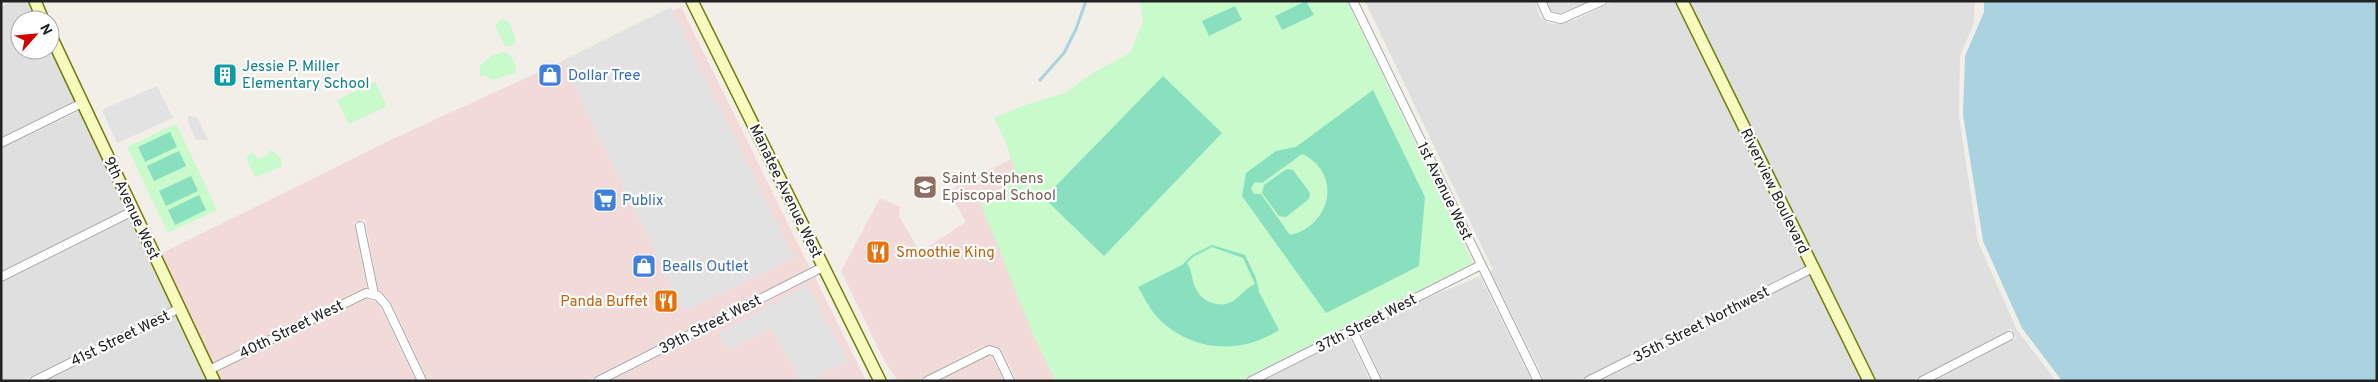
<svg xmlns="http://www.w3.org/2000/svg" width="2378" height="382" font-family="Overpass,sans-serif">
  <rect width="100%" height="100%" fill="#f2efe9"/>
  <g fill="#e0dfdf">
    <polygon points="12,1 28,1 37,20 20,20 20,50 50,50 50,48 75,101 1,138 1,7"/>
    <polygon points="1365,1 1535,1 1539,15 1548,23 1555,24 1575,20 1614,1 1676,1 1806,266 1577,381 1545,381 1490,271 1493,270"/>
    <polygon points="1547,1 1590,1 1558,14 1549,10"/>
    <polygon points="1688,1 1975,1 1974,22 1960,57 1959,116 1978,242 2017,330 2056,381 1934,381 2016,338 2011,329 1911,381 1876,381"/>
    <polygon points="79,111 126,209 1,272 1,149"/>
    <polygon points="131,218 172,306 22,381 1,381 1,283"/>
    <polygon points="1810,275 1863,381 1599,381"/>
    <polygon points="1480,276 1532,381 1383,381 1360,331 1415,303"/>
    <polygon points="177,315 208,381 45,381"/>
    <polygon points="1349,336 1370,381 1262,381"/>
  </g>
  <g fill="#f2dad9">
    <polygon points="681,7 810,268 586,381 428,381 391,302 378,289 365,219 354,222 367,288 355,292 212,363 160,254 399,136"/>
    <polygon points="1011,159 1017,178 1033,334 1056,381 1017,381 1001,349 990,345 981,347 917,381 898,381 885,362 841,271 880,198 900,207 899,216 920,252 966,222 948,191"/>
    <polygon points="815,277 866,381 609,381"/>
    <polygon points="366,299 377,302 381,308 416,381 220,381 216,372"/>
    <polygon points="988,355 991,356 1004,381 938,381"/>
  </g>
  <g fill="#c8facc">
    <polygon points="1140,1 1347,1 1473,263 1239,381 1056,381 1033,334 981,204 1017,178 1005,140 994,118 1025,105 1065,93 1094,72 1130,53 1143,21"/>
    <polygon points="500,19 509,22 516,40 512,46 505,46 495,26"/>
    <path d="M503,52C512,54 518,65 515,73L493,80L483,75L480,77V66L491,56Z"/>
    <polygon points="375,82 387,106 349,124 337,100"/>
    <polygon points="176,124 217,210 168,233 127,147"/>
    <polygon points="271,150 281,158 282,166 257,177 254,176 246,156 253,153 258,159 267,155"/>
  </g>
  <g fill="#88e0be" fill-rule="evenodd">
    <polygon points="1306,1 1314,15 1282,30 1275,16"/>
    <polygon points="1235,6 1242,20 1209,36 1202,21"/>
    <polygon points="1163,76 1222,133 1104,256 1044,198"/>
    <path d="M1373,90L1425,197L1419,266L1326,313L1242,196L1246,173L1276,151L1296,147ZM1302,154C1343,173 1331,226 1290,235L1261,194H1254L1251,188L1255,182L1262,183Z"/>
    <polygon points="170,132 177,147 145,162 138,147"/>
    <polygon points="179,151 186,166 154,181 147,166"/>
    <polygon points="1287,169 1293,170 1310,193 1309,199 1286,217 1279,216 1262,193 1264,185"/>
    <polygon points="191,176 198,191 166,206 159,191"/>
    <polygon points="199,195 206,210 175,225 168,210"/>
    <path d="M1212,245L1245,255L1256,278L1259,292L1279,330C1242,354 1195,352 1162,322C1151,312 1145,299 1138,287L1182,265L1192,255ZM1212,247L1243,258L1255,284C1244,289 1242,295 1233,301C1220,309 1202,302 1196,289C1191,280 1193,271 1187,263L1193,257Z"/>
  </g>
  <g fill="#e2e2e2">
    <polygon points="671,7 794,258 684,311 562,61"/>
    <polygon points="157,86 173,118 117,143 102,110"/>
    <polygon points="188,116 197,117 208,140 196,140 188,122"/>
    <polygon points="808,285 848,361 810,381 800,381 772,328 728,351 718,333"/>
  </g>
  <polygon fill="#aad3df" points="1984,1 2377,1 2377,381 2062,381 2022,328 1983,241 1963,115 1965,56 1984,12"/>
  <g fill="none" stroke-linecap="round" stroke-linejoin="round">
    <polyline stroke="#aad3df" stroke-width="3" points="1040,80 1064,53 1076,29 1086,1"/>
    <g stroke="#a9a9a9" stroke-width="10">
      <g id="street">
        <polyline points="1353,1 1538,381"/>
        <polyline points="1541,1 1548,16 1561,19 1602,1"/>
        <polyline points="1,143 82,103"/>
        <polyline points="360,226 374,294"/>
        <polyline points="1,277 133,211"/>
        <polyline points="1352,329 1377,381"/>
        <polyline points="209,370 366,293 378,296 386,305 422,381"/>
        <polyline points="34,381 180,308"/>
        <polyline points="598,381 823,267"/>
        <polyline points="927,381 989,350 996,352 1010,381"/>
        <polyline points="1251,381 1481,265"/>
        <polyline points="1588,381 1813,268"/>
        <polyline points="1922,381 2009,336"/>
      </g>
    </g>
    <g stroke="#707d05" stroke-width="14">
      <g id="secondary">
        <polyline points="35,1 43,20"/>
        <polyline points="692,1 880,381"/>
        <polyline points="1682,1 1869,381"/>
        <polyline points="50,34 214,381"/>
      </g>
    </g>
    <use href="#street" stroke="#fff" stroke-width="8"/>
    <use href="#secondary" stroke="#f7fabf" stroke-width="11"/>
  </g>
  <defs>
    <g id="building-square" transform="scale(1.25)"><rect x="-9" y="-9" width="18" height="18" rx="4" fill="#0f9aa8" stroke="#fff"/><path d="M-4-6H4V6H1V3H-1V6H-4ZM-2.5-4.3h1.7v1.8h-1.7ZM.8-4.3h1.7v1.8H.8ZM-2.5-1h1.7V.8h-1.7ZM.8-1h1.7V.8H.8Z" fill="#fff"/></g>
    <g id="shop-square" transform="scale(1.25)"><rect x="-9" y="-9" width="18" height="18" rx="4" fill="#3f7fe0" stroke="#fff"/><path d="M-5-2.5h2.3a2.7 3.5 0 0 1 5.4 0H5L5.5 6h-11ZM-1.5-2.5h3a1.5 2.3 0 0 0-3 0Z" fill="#fff"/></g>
    <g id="school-square" transform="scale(1.25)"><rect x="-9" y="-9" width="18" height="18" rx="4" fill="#8d6e63" stroke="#fff"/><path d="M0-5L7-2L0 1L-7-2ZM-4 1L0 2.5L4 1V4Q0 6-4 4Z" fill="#fff"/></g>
    <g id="supermarket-square" transform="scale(1.25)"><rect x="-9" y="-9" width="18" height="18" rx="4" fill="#3f7fe0" stroke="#fff"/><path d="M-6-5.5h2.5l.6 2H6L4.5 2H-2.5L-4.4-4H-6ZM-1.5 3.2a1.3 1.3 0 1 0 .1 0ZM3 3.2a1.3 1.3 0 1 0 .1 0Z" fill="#fff"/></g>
    <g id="restaurant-square" transform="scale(1.25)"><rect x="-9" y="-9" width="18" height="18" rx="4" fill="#e8710a" stroke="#fff"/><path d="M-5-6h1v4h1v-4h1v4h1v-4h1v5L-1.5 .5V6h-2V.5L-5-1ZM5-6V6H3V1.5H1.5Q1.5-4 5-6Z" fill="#fff"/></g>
  </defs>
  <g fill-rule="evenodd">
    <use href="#building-square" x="225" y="75"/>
    <use href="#shop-square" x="550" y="75"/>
    <use href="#school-square" x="925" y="187"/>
    <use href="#supermarket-square" x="605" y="200"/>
    <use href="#restaurant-square" x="878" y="252"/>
    <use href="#shop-square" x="644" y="266"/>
    <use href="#restaurant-square" x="666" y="301"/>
  </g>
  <g text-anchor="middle" stroke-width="4.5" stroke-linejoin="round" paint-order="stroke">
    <g font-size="15" fill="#0d838f" stroke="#fff" text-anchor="start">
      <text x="242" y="71">Jessie P. Miller<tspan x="242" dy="17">Elementary School</tspan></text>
    </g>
    <g font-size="15" fill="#366cbe" stroke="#fff" text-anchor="start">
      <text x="568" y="80">Dollar Tree</text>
      <text x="622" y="205">Publix</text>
      <text x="662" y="271">Bealls Outlet</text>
    </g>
    <g font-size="15" fill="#785e54" stroke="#fff" text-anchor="start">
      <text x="942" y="183">Saint Stephens<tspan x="942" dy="17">Episcopal School</tspan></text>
    </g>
    <g font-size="15" fill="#222" stroke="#fff">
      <text transform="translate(786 191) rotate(64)" y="5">Manatee Avenue West</text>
      <text transform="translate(1445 191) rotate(64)" y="5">1st Avenue West</text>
      <text transform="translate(1775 191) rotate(64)" y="5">Riverview Boulevard</text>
      <text transform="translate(132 208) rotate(65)" y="5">9th Avenue West</text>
      <text transform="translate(1366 323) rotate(-27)" y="5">37th Street West</text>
      <text transform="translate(710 324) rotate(-27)" y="5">39th Street West</text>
      <text transform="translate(1701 324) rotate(-27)" y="5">35th Street Northwest</text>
      <text transform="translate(291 329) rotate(-26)" y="5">40th Street West</text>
      <text transform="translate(120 338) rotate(-26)" y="5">41st Street West</text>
    </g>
    <g font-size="15" fill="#c56008" stroke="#fff" text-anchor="start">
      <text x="896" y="257">Smoothie King</text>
      <text x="648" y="306" text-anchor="end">Panda Buffet</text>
    </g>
  </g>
  <rect width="2378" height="382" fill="none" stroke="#222222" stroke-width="5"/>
  <g transform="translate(35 35) rotate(63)"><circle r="24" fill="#ffffff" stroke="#a7a7a7"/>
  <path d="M0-4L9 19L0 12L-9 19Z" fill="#d40000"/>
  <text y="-8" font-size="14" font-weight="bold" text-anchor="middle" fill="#222222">N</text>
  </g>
</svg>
